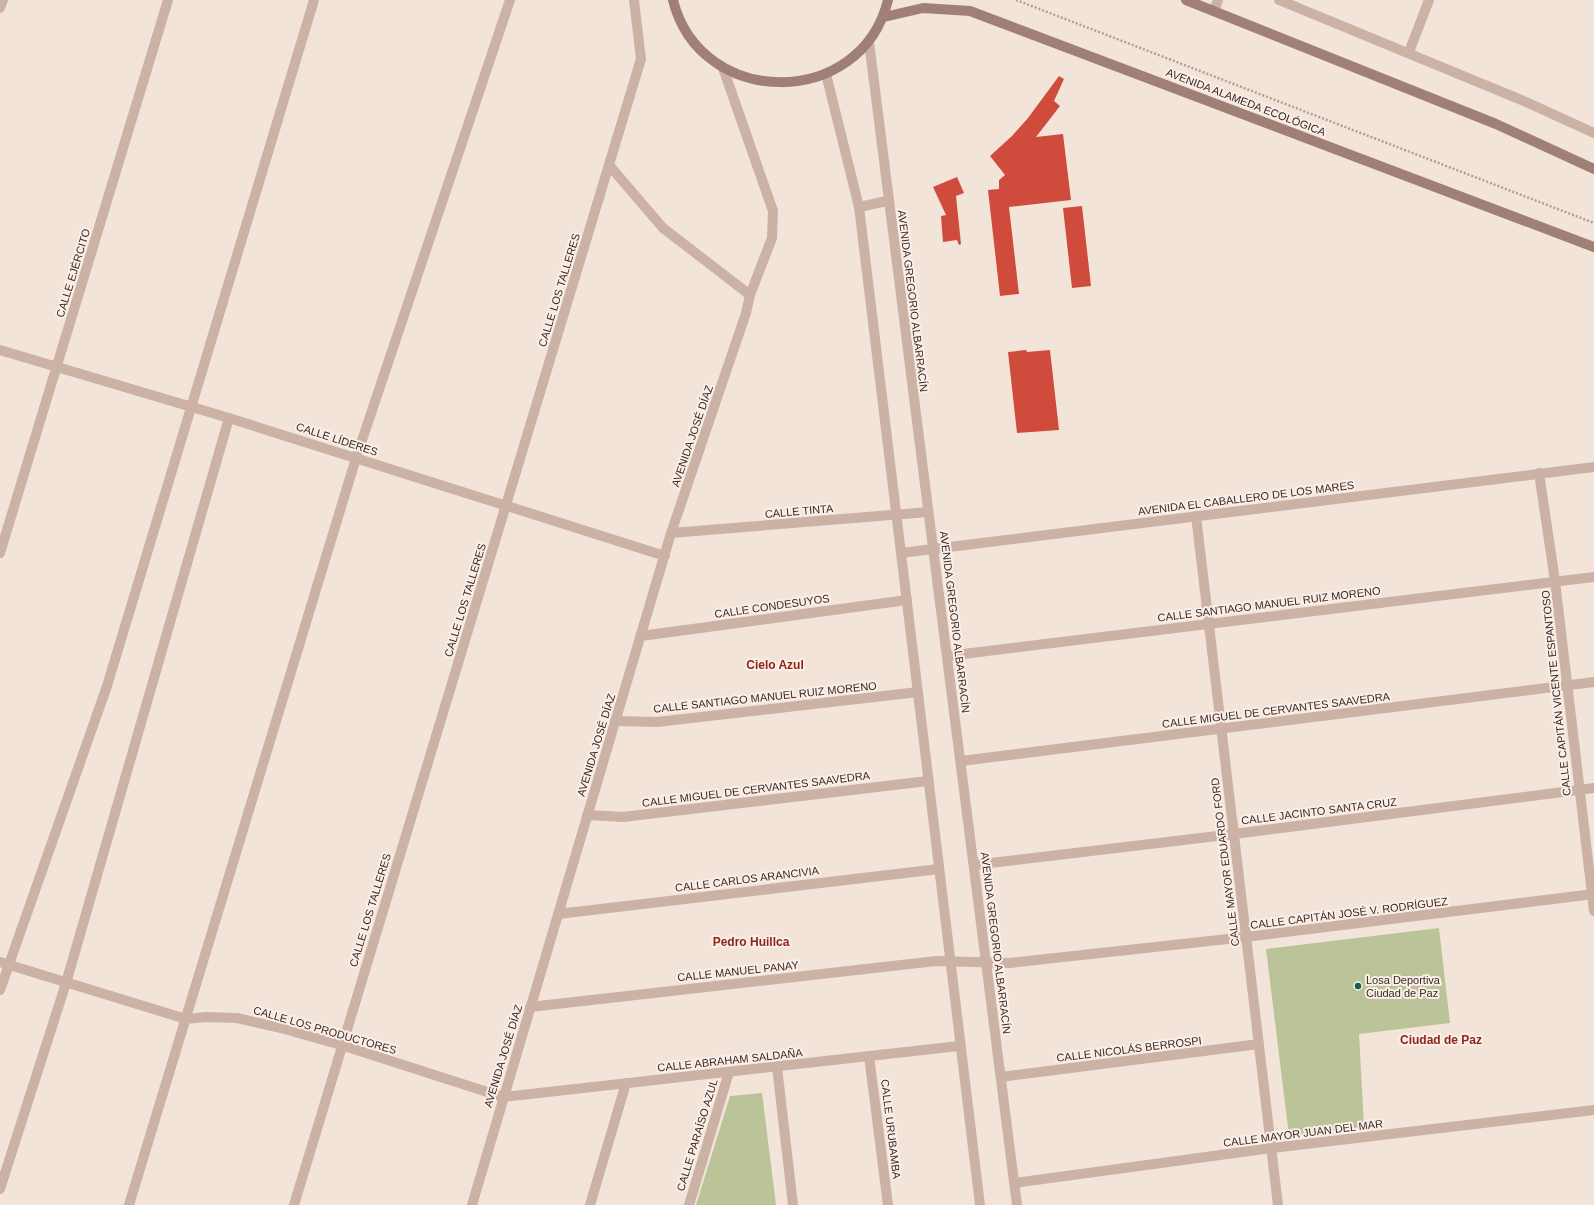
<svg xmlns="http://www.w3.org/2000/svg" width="1594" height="1205" font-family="Helvetica,sans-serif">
  <rect width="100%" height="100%" fill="#f3e4da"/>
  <g fill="#bbc499">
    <polygon points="1439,928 1450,1023 1359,1034 1364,1127 1289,1136 1266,949"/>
    <polygon points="762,1093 776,1205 696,1205 730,1096"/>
  </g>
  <g fill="#cf4c3d">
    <polygon points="1059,76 1064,79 1054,101 1060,106 1036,137 1063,134 1071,200 1009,207 1019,294 1000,296 988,190 999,189 999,180 1005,175 990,156 1012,136 1028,118"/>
    <polygon points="957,177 964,193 956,196 961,244 959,245 957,240 943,242 941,216 946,215 933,187"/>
    <polygon points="1082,206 1091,286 1072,288 1063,208"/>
    <polygon points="1026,350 1027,352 1050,350 1059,430 1017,433 1008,352"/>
  </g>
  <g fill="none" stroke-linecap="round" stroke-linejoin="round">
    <polyline stroke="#b89b8f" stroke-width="2.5" stroke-dasharray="2 2" stroke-linecap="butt" points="1016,0 1594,223"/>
    <g stroke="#ccb2a5" stroke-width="10">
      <polyline points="1279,0 1526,102 1594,133"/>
      <polyline points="0,8 3,0"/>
      <polyline points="1214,11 1218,0"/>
      <polyline points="869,42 933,548"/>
      <polyline points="1409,52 1429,0"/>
      <polyline points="826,74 859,207 901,553"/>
      <polyline points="609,165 663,228 750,295"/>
      <polyline points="859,207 887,201"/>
      <polyline points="0,350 229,418 665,556"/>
      <polyline points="1539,473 1555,581 1594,911"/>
      <polyline points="1196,516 1278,1205"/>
      <polyline points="671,533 928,512"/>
      <polyline points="0,553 168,0"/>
      <polyline points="641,636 907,600"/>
      <polyline points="947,656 1594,577"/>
      <polyline points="615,721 657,722 918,692"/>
      <polyline points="961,761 1594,682"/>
      <polyline points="587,815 623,817 928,781"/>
      <polyline points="974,865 1234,834 1594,788"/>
      <polyline points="558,914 939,869"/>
      <polyline points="0,962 186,1019 206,1017 237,1018 281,1028 341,1045 503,1097 959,1046"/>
      <polyline points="0,990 107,686 314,0"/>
      <polyline points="530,1007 936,961 1010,963 1246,937 1594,894"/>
      <polyline points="869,1056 888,1205"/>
      <polyline points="777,1067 793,1205"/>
      <polyline points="1001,1077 1259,1044"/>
      <polyline points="1014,1183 1272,1148 1594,1110"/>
      <polyline points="0,1189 66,983 229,418"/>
      <polyline points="129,1205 356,458 510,0"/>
      <polyline points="294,1205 641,59 634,0"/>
      <polyline points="472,1205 671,533 746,313 750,295 772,238 773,211 723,68"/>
      <polyline points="590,1205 626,1083"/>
      <polyline points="689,1205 729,1072"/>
    </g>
    <g stroke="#ccb2a5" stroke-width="10">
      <polyline points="933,548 1017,1205"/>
      <polyline points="980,1205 901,553 1594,467"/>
    </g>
    <g stroke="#a08076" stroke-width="10">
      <path d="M673,0C700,109 861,110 888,0"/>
      <polyline points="1186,0 1496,124 1594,169"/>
      <polyline points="884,17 923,8 970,11 1594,247"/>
    </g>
  </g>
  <circle fill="#195c58" stroke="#fbefe7" stroke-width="1.5" cx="1358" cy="986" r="4"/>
  <g text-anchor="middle" stroke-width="4" stroke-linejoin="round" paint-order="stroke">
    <g font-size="11" fill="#382a27" stroke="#fbefe7">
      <text transform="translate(1246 102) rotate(21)" y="4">AVENIDA ALAMEDA ECOLÓGICA</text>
      <text transform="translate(73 273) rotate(-73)" y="4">CALLE EJÉRCITO</text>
      <text transform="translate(559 290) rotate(-73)" y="4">CALLE LOS TALLERES</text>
      <text transform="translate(913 301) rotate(83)" y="4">AVENIDA GREGORIO ALBARRACÍN</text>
      <text transform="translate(692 436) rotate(-71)" y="4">AVENIDA JOSÉ DÍAZ</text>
      <text transform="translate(337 439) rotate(18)" y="4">CALLE LÍDERES</text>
      <text transform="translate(1246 498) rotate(-7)" y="4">AVENIDA EL CABALLERO DE LOS MARES</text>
      <text transform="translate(799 511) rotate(-5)" y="4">CALLE TINTA</text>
      <text transform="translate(465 600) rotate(-73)" y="4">CALLE LOS TALLERES</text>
      <text transform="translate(1269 604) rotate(-7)" y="4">CALLE SANTIAGO MANUEL RUIZ MORENO</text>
      <text transform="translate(772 606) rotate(-8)" y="4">CALLE CONDESUYOS</text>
      <text transform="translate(955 622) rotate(83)" y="4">AVENIDA GREGORIO ALBARRACÍN</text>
      <text transform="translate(1556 693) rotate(-96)" y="4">CALLE CAPITÁN VICENTE ESPANTOSO</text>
      <text transform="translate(765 697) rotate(-6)" y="4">CALLE SANTIAGO MANUEL RUIZ MORENO</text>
      <text transform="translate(1276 710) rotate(-7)" y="4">CALLE MIGUEL DE CERVANTES SAAVEDRA</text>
      <text transform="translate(596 745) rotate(-73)" y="4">AVENIDA JOSÉ DÍAZ</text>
      <text transform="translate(756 789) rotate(-7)" y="4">CALLE MIGUEL DE CERVANTES SAAVEDRA</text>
      <text transform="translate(1319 811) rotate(-7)" y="4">CALLE JACINTO SANTA CRUZ</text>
      <text transform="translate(1225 862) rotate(-97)" y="4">CALLE MAYOR EDUARDO FORD</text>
      <text transform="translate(747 879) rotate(-7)" y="4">CALLE CARLOS ARANCIVIA</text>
      <text transform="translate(370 910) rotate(-73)" y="4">CALLE LOS TALLERES</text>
      <text transform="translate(1349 913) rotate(-7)" y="4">CALLE CAPITÁN JOSÉ V. RODRÍGUEZ</text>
      <text transform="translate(996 943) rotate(83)" y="4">AVENIDA GREGORIO ALBARRACÍN</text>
      <text transform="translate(738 971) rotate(-6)" y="4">CALLE MANUEL PANAY</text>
      <text transform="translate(325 1030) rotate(16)" y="4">CALLE LOS PRODUCTORES</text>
      <text transform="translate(1129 1049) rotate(-7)" y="4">CALLE NICOLÁS BERROSPI</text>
      <text transform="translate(503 1056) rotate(-73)" y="4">AVENIDA JOSÉ DÍAZ</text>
      <text transform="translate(730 1060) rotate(-6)" y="4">CALLE ABRAHAM SALDAÑA</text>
      <text transform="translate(891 1129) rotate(83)" y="4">CALLE URUBAMBA</text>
      <text transform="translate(1303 1133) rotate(-7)" y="4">CALLE MAYOR JUAN DEL MAR</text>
      <text transform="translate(697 1135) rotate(-73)" y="4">CALLE PARAÍSO AZUL</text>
    </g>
    <g font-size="11" fill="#382a27" stroke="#fbefe7" text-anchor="start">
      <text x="1366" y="984">Losa Deportiva<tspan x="1366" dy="13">Ciudad de Paz</tspan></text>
    </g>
    <g font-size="12" font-weight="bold" fill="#8d261a" stroke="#fbefe7">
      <text x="775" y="669">Cielo Azul</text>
      <text x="751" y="946">Pedro Huillca</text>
      <text x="1441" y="1044">Ciudad de Paz</text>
    </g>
  </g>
</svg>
